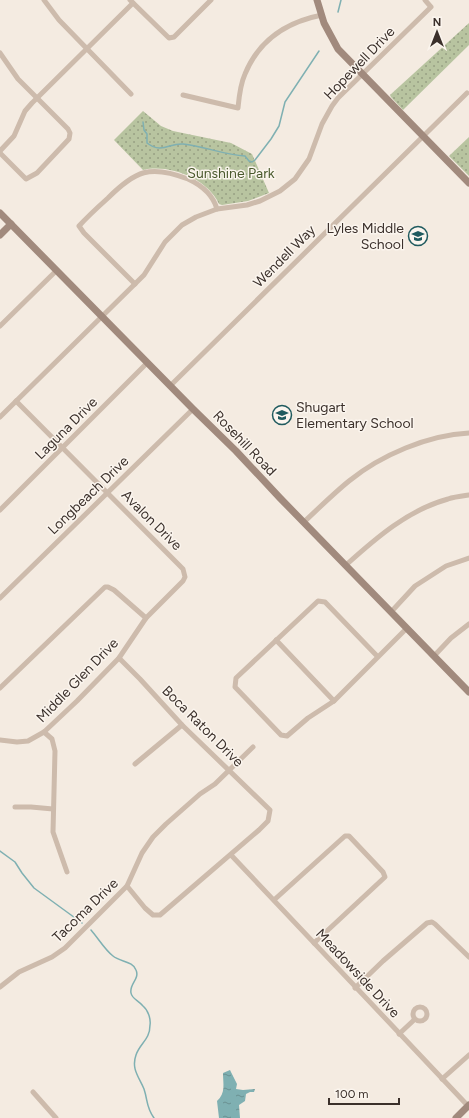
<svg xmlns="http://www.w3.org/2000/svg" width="469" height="1118" font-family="Figtree,sans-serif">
  <defs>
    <pattern id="park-dots" width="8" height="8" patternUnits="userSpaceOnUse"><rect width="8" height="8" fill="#b8c4a0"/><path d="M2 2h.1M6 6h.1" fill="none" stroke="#97a083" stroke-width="1.8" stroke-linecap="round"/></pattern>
    <pattern id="water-ripples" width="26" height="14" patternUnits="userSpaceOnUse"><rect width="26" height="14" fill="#7fb0b2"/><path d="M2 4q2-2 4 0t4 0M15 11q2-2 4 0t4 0" fill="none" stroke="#699091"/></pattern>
  </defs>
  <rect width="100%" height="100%" fill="#f4ebe1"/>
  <g fill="url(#park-dots)">
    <polygon points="469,23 469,45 403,110 391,97 390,95"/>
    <path d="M143,111L161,126L173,131L231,143L252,154L269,193L248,201L222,205L219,204C207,178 169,164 143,170L114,140Z"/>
    <polygon points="469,137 469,176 449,156"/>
  </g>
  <path fill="url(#water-ripples)" d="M230,1070L237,1084L236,1089L243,1090L255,1089L254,1092H250L246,1094L245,1101L239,1105L240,1118H219L217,1101C226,1093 223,1084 223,1073Z"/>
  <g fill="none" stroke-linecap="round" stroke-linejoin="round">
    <g stroke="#7fb0b2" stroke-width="1.5">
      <polyline points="338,12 341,0"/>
      <path d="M143,122L144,130L147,134V143C162,154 169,143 183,144C204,146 224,155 245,156L249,161L252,162L255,160L271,139L279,126L285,102L319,51"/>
      <polyline points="0,851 15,862 22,873 34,888 82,923"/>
      <path d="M91,930C98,938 105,950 113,956C120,962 133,961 136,970C140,979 129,984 131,993C132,999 139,1001 143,1006C148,1010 151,1019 150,1025C150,1040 140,1043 136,1055C131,1069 139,1077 144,1089C148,1101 146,1107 154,1118"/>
    </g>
    <g stroke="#cdbbac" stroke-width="5">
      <polyline points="44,0 59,20 131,94"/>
      <polyline points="130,0 169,38 174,37 211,0"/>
      <polyline points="0,53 18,79 68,129 70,133 69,139 37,173 26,179 0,153"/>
      <path d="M183,95L238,108C239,97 240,85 245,74C259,40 286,22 322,15"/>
      <polyline points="0,151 14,136 25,111 32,103 133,3"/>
      <path d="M135,284L84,233L79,226C88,216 98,207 108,198C135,171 150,164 188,179C201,185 213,195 217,209"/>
      <polyline points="0,326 57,270"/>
      <polyline points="170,386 467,93"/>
      <polyline points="0,417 144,275 165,242 182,225 196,217 217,209 247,205 260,201 280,191 295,179 309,159 322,124 332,106 338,98 431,7 425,0"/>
      <polyline points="0,510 147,363"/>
      <path d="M304,522C319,508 333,494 349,481C381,455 428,435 469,433"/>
      <path d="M346,565C376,538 408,510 448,499C454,497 462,496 469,495"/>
      <polyline points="0,598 193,409"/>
      <polyline points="391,612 415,586 446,566 469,558"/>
      <polyline points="276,640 334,701"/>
      <polyline points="434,656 451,638 469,624"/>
      <polyline points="378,657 325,602 318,601 236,678 235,687 281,735 287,736 308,718 334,701 407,628"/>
      <polyline points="119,658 140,679 182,725 270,810 268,821 259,830 160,915 153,915 145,908 127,886"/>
      <polyline points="0,688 105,587 108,587 114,590 146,618"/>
      <polyline points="44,732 52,739 55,751 53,832 67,872"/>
      <polyline points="0,740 17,742 28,741 44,732 77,701 119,658 146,618 183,581 185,577 183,569 16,401"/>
      <polyline points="135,764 182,725"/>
      <polyline points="15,807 31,807 53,809"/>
      <polyline points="231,855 469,1107"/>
      <polyline points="274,900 345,836 349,836 383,872 385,877 314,943"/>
      <polyline points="0,987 19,972 52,957 65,948 127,886 142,853 153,837 166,824 200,794 215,784 253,747"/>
      <polyline points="355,988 383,961 427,923 432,922 435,924 469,957"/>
      <circle cx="420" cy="1014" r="7"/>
      <polyline points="399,1034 414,1020"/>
      <polyline points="442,1079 469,1055"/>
      <polyline points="33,1092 56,1118"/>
    </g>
    <g stroke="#a18a7d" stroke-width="7">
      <polyline points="317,0 324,23 338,49 469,183"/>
      <polyline points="0,213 193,409 236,451 280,498 469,692"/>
      <polyline points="0,235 11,224"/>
      <polyline points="456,1118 469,1105"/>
    </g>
  </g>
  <defs>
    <g id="school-ring" transform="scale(1)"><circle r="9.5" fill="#fbf5ee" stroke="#1f5a5e" stroke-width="1.5"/><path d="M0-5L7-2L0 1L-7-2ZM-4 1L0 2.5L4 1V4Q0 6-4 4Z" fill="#1f5a5e"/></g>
  </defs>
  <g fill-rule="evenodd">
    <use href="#school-ring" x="418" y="236"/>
    <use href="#school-ring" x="282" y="415"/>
  </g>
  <g text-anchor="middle" stroke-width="3" stroke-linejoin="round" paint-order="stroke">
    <g font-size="14" fill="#3b302b" stroke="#fbf5ee">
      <text transform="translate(359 63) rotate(-46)" y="5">Hopewell Drive</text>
      <text transform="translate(284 256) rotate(-45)" y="5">Wendell Way</text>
      <text transform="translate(66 428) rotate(-45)" y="5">Laguna Drive</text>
      <text transform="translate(245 443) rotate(46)" y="5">Rosehill Road</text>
      <text transform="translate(88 495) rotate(-44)" y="5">Longbeach Drive</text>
      <text transform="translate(152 520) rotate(45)" y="5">Avalon Drive</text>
      <text transform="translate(77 680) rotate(-46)" y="5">Middle Glen Drive</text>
      <text transform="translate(203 726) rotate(45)" y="5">Boca Raton Drive</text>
      <text transform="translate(85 910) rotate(-44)" y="5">Tacoma Drive</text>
      <text transform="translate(358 973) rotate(47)" y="5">Meadowside Drive</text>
    </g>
    <g font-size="14" fill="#4a5a2e" stroke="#fbf5ee">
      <text x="231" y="178">Sunshine Park</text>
    </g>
    <g font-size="14" fill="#3b302b" stroke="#fbf5ee" text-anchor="end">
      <text x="404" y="233">Lyles Middle<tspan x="404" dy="16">School</tspan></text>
      <text x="296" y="412" text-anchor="start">Shugart<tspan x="296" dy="16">Elementary School</tspan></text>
    </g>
  </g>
  <g transform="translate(437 32)" stroke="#fbf5ee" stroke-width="3" paint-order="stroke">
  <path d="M0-3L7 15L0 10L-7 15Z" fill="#3b302b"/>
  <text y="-6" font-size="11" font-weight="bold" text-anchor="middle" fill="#3b302b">N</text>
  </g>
  <path d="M329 1098v6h70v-6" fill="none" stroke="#3b302b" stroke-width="2"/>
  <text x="335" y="1098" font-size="12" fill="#3b302b" stroke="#fbf5ee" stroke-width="3" paint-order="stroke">100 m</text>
</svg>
